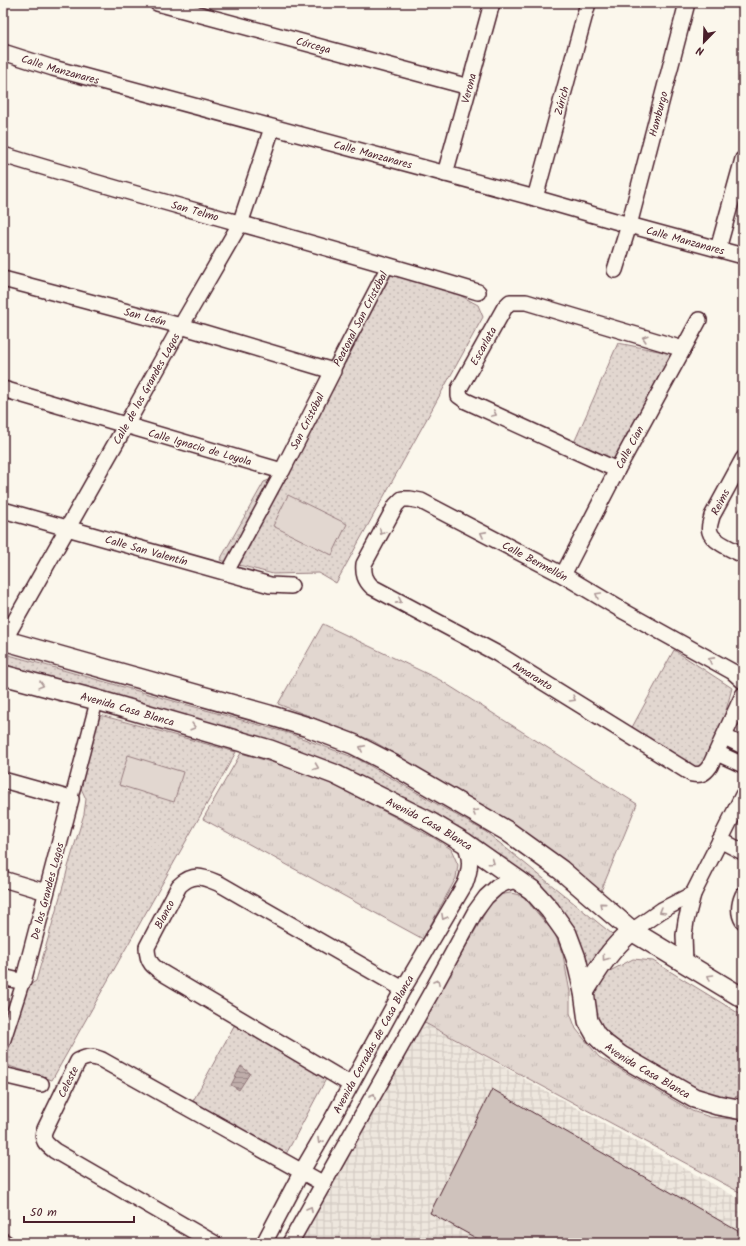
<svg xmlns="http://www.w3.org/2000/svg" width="746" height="1246" font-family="Kalam,sans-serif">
  <defs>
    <pattern id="industrial-grid" width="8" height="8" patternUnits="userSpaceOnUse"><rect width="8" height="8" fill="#eee7de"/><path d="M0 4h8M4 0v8" fill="none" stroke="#cec6bf"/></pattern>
    <pattern id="grass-tufts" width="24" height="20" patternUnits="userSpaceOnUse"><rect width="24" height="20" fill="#e2d7d0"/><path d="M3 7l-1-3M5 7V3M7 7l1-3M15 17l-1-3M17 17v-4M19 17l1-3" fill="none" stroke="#c3b8b3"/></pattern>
    <pattern id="park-dots" width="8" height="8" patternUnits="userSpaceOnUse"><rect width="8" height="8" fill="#e2d7d0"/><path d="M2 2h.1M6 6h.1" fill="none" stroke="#c3b8b3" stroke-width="1.8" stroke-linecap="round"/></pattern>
    <pattern id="water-rules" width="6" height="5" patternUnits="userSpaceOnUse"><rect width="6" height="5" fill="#bfadaa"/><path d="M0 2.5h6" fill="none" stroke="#9d8c8b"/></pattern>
  </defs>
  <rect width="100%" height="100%" fill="#fbf7ec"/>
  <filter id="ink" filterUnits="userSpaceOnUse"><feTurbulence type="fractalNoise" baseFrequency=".025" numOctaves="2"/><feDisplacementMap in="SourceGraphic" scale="8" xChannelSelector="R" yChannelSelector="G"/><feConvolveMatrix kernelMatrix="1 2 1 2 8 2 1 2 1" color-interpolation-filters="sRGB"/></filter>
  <g filter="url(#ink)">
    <polygon fill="url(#industrial-grid)" points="423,1022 743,1201 743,1243 300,1243"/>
    <g fill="url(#grass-tufts)" stroke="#967b7e">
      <polygon points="323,624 440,680 637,804 601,891 526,837 435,778 373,741 278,704"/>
      <polygon points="241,753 297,770 333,784 434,838 451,849 458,865 456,878 423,939 203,819"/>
      <polygon points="511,893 523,896 555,934 563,955 570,992 570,1013 576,1029 599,1057 692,1111 710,1117 743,1120 743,1194 423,1022 489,906 497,895"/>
    </g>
    <g fill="url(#park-dots)" stroke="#967b7e">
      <polygon points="397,273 439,284 478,305 483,317 336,583 319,573 273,574 220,560 264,482 287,473 335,385 330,365 374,280"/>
      <polygon points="618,343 674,354 614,464 573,445"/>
      <polygon points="674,650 732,688 720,733 705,766 691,771 629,733"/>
      <polygon points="9,655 288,733 358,759 486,832 617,938 604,947 587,969 536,882 250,736 3,665"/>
      <polygon points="100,715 236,752 52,1080 3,1064 3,1060 26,987 36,981 65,879 68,867 84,814 86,799 79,784"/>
      <polygon points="633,959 653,961 743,1016 743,1094 730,1099 707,1100 609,1040 595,1021 593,1000 597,987 608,972"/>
      <polygon points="235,1024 326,1079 285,1156 193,1101"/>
    </g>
    <g fill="#e2d7d0" stroke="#967b7e">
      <polygon points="288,495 347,524 332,555 273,526"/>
      <polygon points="128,755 183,772 174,802 119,785"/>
    </g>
    <polygon fill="url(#water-rules)" stroke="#907477" points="241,1066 250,1073 239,1090 231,1085"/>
    <polygon fill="#cfc2bc" stroke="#4a1f2b" points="492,1089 743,1234 743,1243 485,1243 430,1213"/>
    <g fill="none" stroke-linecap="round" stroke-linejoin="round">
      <g stroke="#4a1f2b" stroke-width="15">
        <g id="pedestrian">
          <path id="s1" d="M333,371L388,265"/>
          <polyline points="227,573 282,471"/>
          <polyline points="71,799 97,700"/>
          <polyline points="3,1044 23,982"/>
        </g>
      </g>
      <g stroke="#4a1f2b" stroke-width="18">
        <g id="minor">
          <path id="s2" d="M157,3L469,87"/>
          <path id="s3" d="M3,52L53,68L535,198L629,225L743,256"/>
          <path id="s4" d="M3,155C161,203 320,244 478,292"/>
          <path id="s5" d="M445,174L492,3"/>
          <path id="s6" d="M535,198L588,3"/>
          <polyline points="718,249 743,159"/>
          <path id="s7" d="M615,270L629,225L687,3"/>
          <path id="s8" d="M3,279L181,326L333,371L282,471L3,389"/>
          <path d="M743,459L712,516C711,521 708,527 710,532C712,541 735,551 743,555"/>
          <path id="s9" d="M617,470L466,401L459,396V389L505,307L510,302H526L683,349"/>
          <path id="s10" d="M3,510L270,585L291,586"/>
          <path id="s11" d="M563,575L617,470L699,320"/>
          <path id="s12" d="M3,642L126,425L181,326L240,224L272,128"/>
          <path id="s13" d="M743,681L733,672L625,612L563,575L421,501L410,499H402L396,505L364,564C363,574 365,580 372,587L498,654L692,774C701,776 705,773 710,766L743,695"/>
          <polyline points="725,737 743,746"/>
          <polyline points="717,753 743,765"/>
          <polyline points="3,780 71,799 23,982 3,977"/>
          <polyline points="720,840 743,852"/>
          <polyline points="3,879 46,892"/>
          <path d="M743,895C739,904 738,913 743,921"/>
          <polyline points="632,931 662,910 693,894"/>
          <polyline points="685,963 684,935 686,921 693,894 743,795"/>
          <polyline points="3,1075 41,1084"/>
          <path id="s14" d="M350,1084L166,975C153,967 147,963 147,947L179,886C194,872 203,877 220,884L403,989"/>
          <polyline points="3,1241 6,1243"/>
          <path id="s15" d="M214,1243L55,1151C47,1145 40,1140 45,1129L78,1061C88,1056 91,1056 102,1060L324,1184"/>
          <path id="s16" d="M264,1243L302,1171L330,1123L403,989L465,884C471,868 471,859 465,843"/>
          <polyline points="290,1243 432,991 475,912 486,897 497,887 505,883 517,880"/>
        </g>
      </g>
      <g stroke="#4a1f2b" stroke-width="22">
        <g id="tertiary">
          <polyline points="3,640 269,715 308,727 353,744 390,763 507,831 561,870 632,931 743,998"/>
          <path id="s17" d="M3,675L97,700L270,750L334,774L428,821L465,843L532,890L550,910L567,934L576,958L584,992L588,1021L596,1035L605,1044L621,1056L694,1098L717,1105L743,1110"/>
          <path d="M584,992C598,969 611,948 632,931"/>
        </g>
      </g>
      <use href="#pedestrian" stroke="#fbf7ec" stroke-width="12"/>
      <use href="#minor" stroke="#fbf7ec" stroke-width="15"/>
      <use href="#tertiary" stroke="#fbf7ec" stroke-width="19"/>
    </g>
    <defs><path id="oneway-chevron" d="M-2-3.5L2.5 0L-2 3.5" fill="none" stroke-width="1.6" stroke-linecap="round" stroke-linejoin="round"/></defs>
    <g stroke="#ab9695">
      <use href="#oneway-chevron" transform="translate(645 338) rotate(-163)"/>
      <use href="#oneway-chevron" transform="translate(494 414) rotate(25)"/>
      <use href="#oneway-chevron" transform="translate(382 532) rotate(118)"/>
      <use href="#oneway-chevron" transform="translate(483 534) rotate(-152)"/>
      <use href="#oneway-chevron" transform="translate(598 595) rotate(-150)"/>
      <use href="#oneway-chevron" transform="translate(399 601) rotate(28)"/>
      <use href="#oneway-chevron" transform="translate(711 660) rotate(-151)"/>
      <use href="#oneway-chevron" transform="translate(41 685) rotate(15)"/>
      <use href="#oneway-chevron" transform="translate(573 699) rotate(31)"/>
      <use href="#oneway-chevron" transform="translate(193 727) rotate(16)"/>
      <use href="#oneway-chevron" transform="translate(362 748) rotate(-153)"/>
      <use href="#oneway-chevron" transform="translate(316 767) rotate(21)"/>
      <use href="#oneway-chevron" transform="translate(475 812) rotate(-150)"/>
      <use href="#oneway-chevron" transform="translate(492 862) rotate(35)"/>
      <use href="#oneway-chevron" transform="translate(602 905) rotate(-140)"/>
      <use href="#oneway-chevron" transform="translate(662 911) rotate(150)"/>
      <use href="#oneway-chevron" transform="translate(444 917) rotate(119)"/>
      <use href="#oneway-chevron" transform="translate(605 958) rotate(127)"/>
      <use href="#oneway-chevron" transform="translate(710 977) rotate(-149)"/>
      <use href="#oneway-chevron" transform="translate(437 982) rotate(-61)"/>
      <use href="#oneway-chevron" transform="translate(373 1096) rotate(-61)"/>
      <use href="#oneway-chevron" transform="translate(320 1141) rotate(120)"/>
      <use href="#oneway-chevron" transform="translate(310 1209) rotate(-60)"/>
    </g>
  </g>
  <g text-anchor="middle" stroke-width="3.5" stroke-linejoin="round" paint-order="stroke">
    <g font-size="11" fill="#4a1f2b" stroke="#fbf7ec">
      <text dy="4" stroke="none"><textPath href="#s2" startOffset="162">Córcega</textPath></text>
      <text dy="4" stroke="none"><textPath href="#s3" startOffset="60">Calle Manzanares</textPath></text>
      <text dy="4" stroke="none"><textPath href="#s5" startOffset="89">Verona</textPath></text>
      <text dy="4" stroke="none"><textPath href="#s6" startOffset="101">Zúrich</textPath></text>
      <text dy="4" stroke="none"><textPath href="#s7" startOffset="162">Hamburgo</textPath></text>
      <text dy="4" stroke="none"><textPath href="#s3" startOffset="384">Calle Manzanares</textPath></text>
      <text dy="4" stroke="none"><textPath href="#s4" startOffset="200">San Telmo</textPath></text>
      <text dy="4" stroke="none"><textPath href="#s3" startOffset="708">Calle Manzanares</textPath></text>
      <text dy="4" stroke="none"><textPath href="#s8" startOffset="147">San León</textPath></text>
      <text dy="4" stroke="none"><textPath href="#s1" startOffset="59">Peatonal San Cristóbal</textPath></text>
      <text dy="4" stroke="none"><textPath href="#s9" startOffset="231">Escarlata</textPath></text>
      <text dy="4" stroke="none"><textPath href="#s12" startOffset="291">Calle de los Grandes Lagos</textPath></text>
      <text transform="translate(307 421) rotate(-63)" y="4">San Cristóbal</text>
      <text transform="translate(200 447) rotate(16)" y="4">Calle Ignacio de Loyola</text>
      <text dy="4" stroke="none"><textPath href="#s11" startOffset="144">Calle Cian</textPath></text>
      <text transform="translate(720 502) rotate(-63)" y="4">Reims</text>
      <text dy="4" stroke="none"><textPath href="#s10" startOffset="149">Calle San Valentín</textPath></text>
      <text transform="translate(535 561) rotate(28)" y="4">Calle Bermellón</text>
      <text dy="4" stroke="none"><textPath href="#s13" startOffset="673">Amaranto</textPath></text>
      <text dy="4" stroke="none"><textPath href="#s17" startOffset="129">Avenida Casa Blanca</textPath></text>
      <text dy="4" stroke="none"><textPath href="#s17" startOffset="453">Avenida Casa Blanca</textPath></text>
      <text transform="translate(47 891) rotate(-75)" y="4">De los Grandes Lagos</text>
      <text dy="4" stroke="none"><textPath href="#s14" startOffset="287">Blanco</textPath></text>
      <text dy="4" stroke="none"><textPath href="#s16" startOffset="227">Avenida Cerradas de Casa Blanca</textPath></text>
      <text dy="4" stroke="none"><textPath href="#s17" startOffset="801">Avenida Casa Blanca</textPath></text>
      <text dy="4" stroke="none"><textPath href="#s15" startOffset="263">Celeste</textPath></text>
    </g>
  </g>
  <rect width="746" height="1246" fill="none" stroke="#fbf7ec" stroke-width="16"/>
  <rect x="8" y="8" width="730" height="1230" fill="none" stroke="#4a1f2b" stroke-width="1.5" filter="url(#ink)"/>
  <g transform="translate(704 42) rotate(203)" stroke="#fbf7ec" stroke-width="3" paint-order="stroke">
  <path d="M0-3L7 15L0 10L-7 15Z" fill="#4a1f2b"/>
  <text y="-6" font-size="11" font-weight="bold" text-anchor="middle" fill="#4a1f2b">N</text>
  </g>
  <path d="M24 1216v6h110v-6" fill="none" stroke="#4a1f2b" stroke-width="2"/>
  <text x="30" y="1216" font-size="12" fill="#4a1f2b" stroke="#fbf7ec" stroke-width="3" paint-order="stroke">50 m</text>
</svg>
